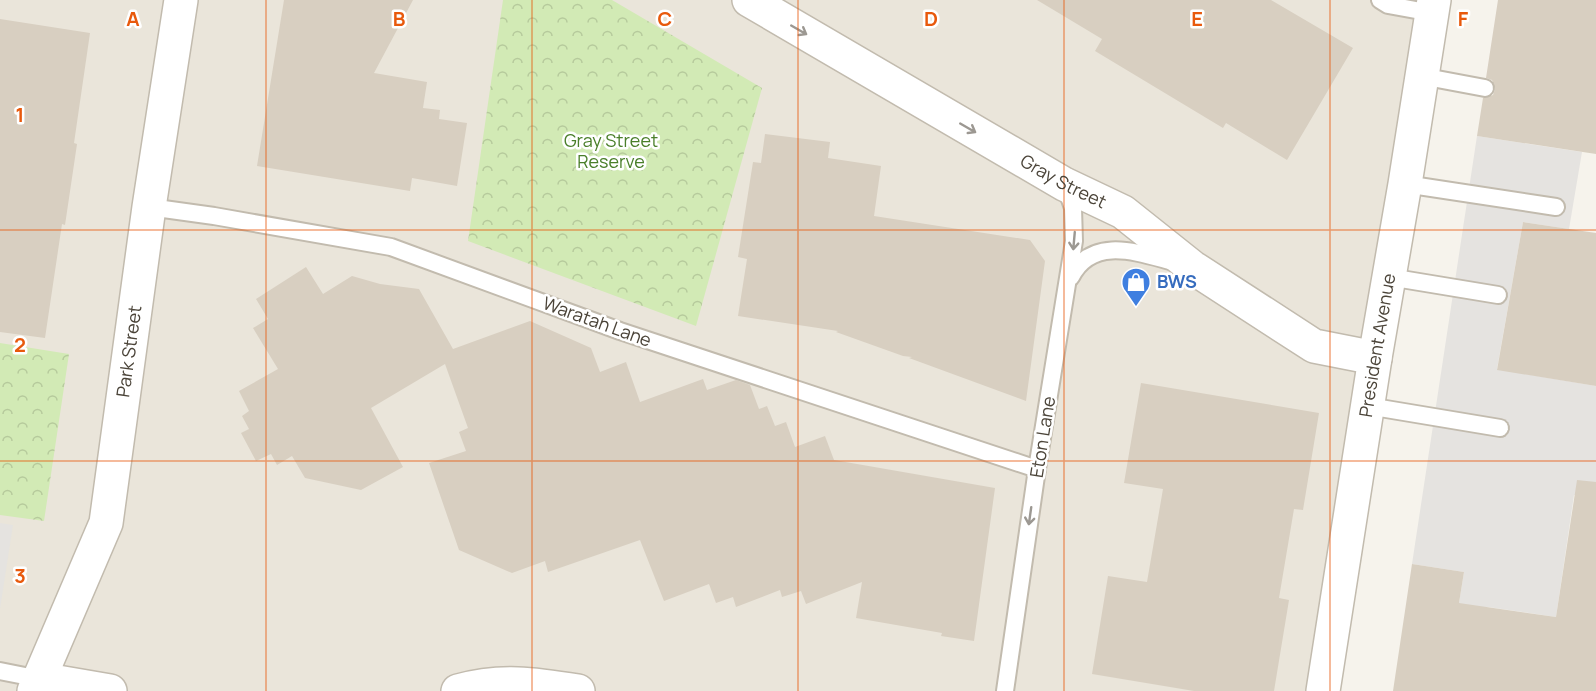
<svg xmlns="http://www.w3.org/2000/svg" width="1596" height="691" font-family="Manrope,sans-serif">
  <defs>
    <pattern id="park-crowns" width="20" height="18" patternUnits="userSpaceOnUse" patternTransform="scale(1.5)"><rect width="20" height="18" fill="#d2eab5"/><path d="M2 6a3 3 0 1 1 6 0M12 15a3 3 0 1 1 6 0" fill="none" stroke="#b6ca9c"/></pattern>
  </defs>
  <rect width="100%" height="100%" fill="#f6f3ec"/>
  <polygon fill="#eae5da" points="0,0 1434,0 1323,691 0,691"/>
  <g fill="url(#park-crowns)">
    <polygon points="503,0 612,0 762,88 696,326 468,241"/>
    <polygon points="0,343 69,354 44,521 0,515"/>
  </g>
  <g fill="#e5e3e0">
    <polygon points="1477,136 1582,152 1569,229 1523,222 1497,369 1596,386 1596,498 1574,495 1556,617 1488,607 1457,615 1464,572 1412,564"/>
    <polygon points="0,523 13,525 0,609"/>
  </g>
  <g fill="#d8cfc1">
    <polygon points="284,0 413,0 374,73 427,82 423,108 440,110 439,119 467,123 457,186 412,178 410,191 257,166"/>
    <polygon points="1037,0 1271,0 1353,48 1287,160 1226,123 1223,128 1095,51 1102,39"/>
    <polygon points="1498,0 1596,0 1596,154 1477,136 1483,98 1493,95 1495,89 1492,80 1486,78"/>
    <polygon points="0,19 90,33 74,143 77,144 65,225 62,224 45,338 0,332"/>
    <polygon points="765,134 830,142 828,158 881,166 874,216 1030,240 1045,261 1026,401 909,358 912,357 903,356 836,332 838,331 738,316 747,259 738,257 753,162 761,163"/>
    <polygon points="1523,222 1596,233 1596,386 1497,370"/>
    <polygon points="306,267 323,294 352,276 380,284 419,289 453,349 530,321 591,348 600,372 626,362 640,402 703,379 707,390 736,380 750,385 759,409 767,406 775,426 786,422 795,447 825,436 834,460 995,488 974,641 941,636 942,633 856,618 862,582 806,604 801,591 782,597 780,590 736,607 733,597 716,603 709,584 664,601 640,540 548,572 545,561 512,573 459,550 429,463 466,451 459,432 468,428 445,364 371,408 403,467 361,490 305,478 292,456 277,465 271,454 256,461 241,433 249,429 242,416 249,411 239,391 278,369 253,328 268,319 256,299"/>
    <polygon points="1141,383 1319,413 1303,510 1294,509 1279,598 1289,600 1274,691 1194,691 1092,674 1108,576 1147,582 1163,489 1124,483"/>
    <polygon points="1577,480 1596,482 1596,691 1393,691 1412,564 1464,572 1459,603 1556,617"/>
  </g>
  <g fill="none" stroke-linecap="round" stroke-linejoin="round">
    <g stroke="#c2bbae" stroke-width="20">
      <g id="service">
        <polyline points="1380,0 1388,5 1432,13"/>
        <polyline points="1421,76 1485,88"/>
        <polyline points="1405,184 1556,207"/>
        <polyline points="149,207 214,216 391,247 620,331 1037,469"/>
        <path d="M1071,277C1092,235 1139,253 1174,262"/>
        <polyline points="1389,277 1498,295"/>
        <polyline points="1368,406 1500,428"/>
        <polyline points="0,671 40,679"/>
        <polyline points="1005,691 1037,469 1074,241 1073,208 1066,188"/>
      </g>
    </g>
    <g stroke="#c2bbae" stroke-width="36">
      <g id="minor">
        <path id="s1" d="M749,0L1064,184L1123,212L1192,267L1314,346L1375,358"/>
        <polyline points="40,679 110,691"/>
        <path id="s2" d="M34,691L106,523L149,207L181,0"/>
        <path d="M458,691C501,679 535,684 578,691"/>
      </g>
    </g>
    <g stroke="#c2bbae" stroke-width="36">
      <g id="tertiary">
        <path id="s3" d="M1323,691L1375,358L1405,184L1434,0"/>
      </g>
    </g>
    <use href="#service" stroke="#fff" stroke-width="16"/>
    <use href="#minor" stroke="#fff" stroke-width="33"/>
    <use href="#tertiary" stroke="#fff" stroke-width="33"/>
  </g>
  <defs><path id="oneway-shaft" d="M-6 0H5M1.5-3L5.5 0L1.5 3" fill="none" stroke-width="1.6" stroke-linecap="round" stroke-linejoin="round" transform="scale(1.5)"/></defs>
  <g stroke="#9c9892">
    <use href="#oneway-shaft" transform="translate(799 30) rotate(30)"/>
    <use href="#oneway-shaft" transform="translate(968 128) rotate(30)"/>
    <use href="#oneway-shaft" transform="translate(1074 241) rotate(95)"/>
    <use href="#oneway-shaft" transform="translate(1030 516) rotate(98)"/>
  </g>
  <path fill="none" stroke="#e8590c" stroke-width="1.5" stroke-opacity="0.55" d="M266,0V691M532,0V691M798,0V691M1064,0V691M1330,0V691M0,230H1596M0,461H1596"/>
  <defs>
    <g id="shop-pin" transform="scale(1.5)"><path d="M0 17L-7.5 6A9.5 9.5 0 1 1 7.5 6Z" fill="#3f7fe0" stroke="#fff"/><path d="M-5-2.5h2.3a2.7 3.5 0 0 1 5.4 0H5L5.5 6h-11ZM-1.5-2.5h3a1.5 2.3 0 0 0-3 0Z" fill="#fff"/></g>
  </defs>
  <g fill-rule="evenodd">
    <use href="#shop-pin" x="1136" y="282"/>
  </g>
  <g text-anchor="middle" stroke-width="5" stroke-linejoin="round" paint-order="stroke">
    <g font-size="18" fill="#4a7f2a" stroke="#fff">
      <text x="611" y="147">Gray Street<tspan x="611" dy="21">Reserve</tspan></text>
    </g>
    <g font-size="18" fill="#4b4439" stroke="#fff">
      <text dy="6" stroke="none"><textPath href="#s1" startOffset="363">Gray Street</textPath></text>
      <text transform="translate(597 322) rotate(20)" y="6">Waratah Lane</text>
      <text dy="6" stroke="none"><textPath href="#s3" startOffset="350">President Avenue</textPath></text>
      <text dy="6" stroke="none"><textPath href="#s2" startOffset="356">Park Street</textPath></text>
      <text transform="translate(1043 437) rotate(-81)" y="6">Eton Lane</text>
    </g>
    <g font-size="18" font-weight="bold" fill="#366cbe" stroke="#fff" text-anchor="start">
      <text x="1157" y="288">BWS</text>
    </g>
  </g>
  <g font-size="20" text-anchor="middle" font-weight="bold" fill="#e8590c" stroke="#fff" stroke-width="5" stroke-linejoin="round" paint-order="stroke">
    <text x="133" y="26">A</text>
    <text x="399" y="26">B</text>
    <text x="665" y="26">C</text>
    <text x="931" y="26">D</text>
    <text x="1197" y="26">E</text>
    <text x="1463" y="26">F</text>
    <text x="20" y="122">1</text>
    <text x="20" y="352">2</text>
    <text x="20" y="583">3</text>
  </g>
</svg>
